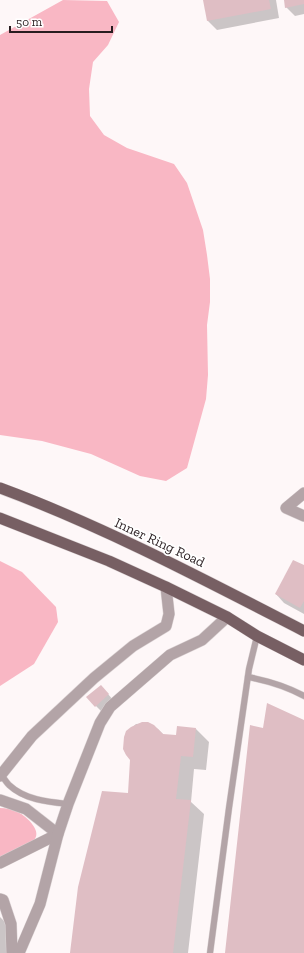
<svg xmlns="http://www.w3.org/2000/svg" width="304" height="953" font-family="'Zilla Slab',serif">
  <rect width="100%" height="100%" fill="#fef7f8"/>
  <g fill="#f9b7c4">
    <polygon points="63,0 107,1 119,22 108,45 93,62 89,89 90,116 104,135 127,148 174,164 187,183 203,230 207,255 210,279 210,302 207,325 208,375 206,399 187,468 166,481 140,476 91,454 42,441 0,435 0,35"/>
    <polygon points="0,561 22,572 56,607 58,622 34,664 0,686"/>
    <path d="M0,808C6,808 12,809 18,812C26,816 44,832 33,841C26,847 9,853 0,858Z"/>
  </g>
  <g fill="#0003">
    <polygon points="204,0 276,0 279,18 217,30 208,21"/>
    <polygon points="285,0 304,0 304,14 295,16 286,7"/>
    <polygon points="304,567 304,614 284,603 276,594"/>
    <polygon points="101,686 114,701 102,712 88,698"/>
    <polygon points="148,723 158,729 164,735 177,736 196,729 209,742 206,770 194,769 191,802 204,814 188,953 71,953 129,794 131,759 127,732 136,724"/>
    <polygon points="0,917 13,930 10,953 0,953"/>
  </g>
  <g fill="#dfbec4">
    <polygon points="203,0 269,0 271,9 207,21"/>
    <polygon points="284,0 304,0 304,4 285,8"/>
    <polygon points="293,560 304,565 304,601 300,608 275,594"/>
    <polygon points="101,685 109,694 95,707 86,697"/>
    <polygon points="267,703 304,720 304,953 225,953 250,725 263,728"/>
    <polygon points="142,722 148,722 154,725 163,734 176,735 177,726 196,728 193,757 181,756 176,799 191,800 173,953 70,953 78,887 102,791 128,793 130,760 126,755 123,749 124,737 126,731 131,727"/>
  </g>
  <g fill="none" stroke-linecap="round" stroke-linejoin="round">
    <g stroke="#dcd4d5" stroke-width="7">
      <g id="service">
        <path d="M248,677C269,681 286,686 304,696"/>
        <path d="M1,775C4,778 6,782 9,785C25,800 48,802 68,804"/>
        <polyline points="210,953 229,808 249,669 257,636"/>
      </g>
    </g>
    <g stroke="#dcd4d5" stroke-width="12">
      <g id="minor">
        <polyline points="304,493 286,508 304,516"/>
        <polyline points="0,776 32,736 94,678 133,646 166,626 169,614 166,587"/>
        <polyline points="0,800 26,809 58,834 0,863"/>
        <polyline points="0,899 3,900 11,924 12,953"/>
        <polyline points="19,953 40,904 58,834 68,804 100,723 110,707 170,655 202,640 227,617"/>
      </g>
    </g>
    <g stroke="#dcd4d5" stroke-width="12">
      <g id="primary">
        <path d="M0,488C105,527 205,580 304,631"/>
        <polyline points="0,518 109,561 166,587 227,617 257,636 304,660"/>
      </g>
    </g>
    <use href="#service" stroke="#b3a4a7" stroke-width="6"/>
    <use href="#minor" stroke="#b3a4a7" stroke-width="11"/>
    <use href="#primary" stroke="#775f63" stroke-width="11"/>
  </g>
  <g text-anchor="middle" stroke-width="3.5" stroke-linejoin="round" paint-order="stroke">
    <g font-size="14" fill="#281c1f" stroke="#fff">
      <text transform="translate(160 542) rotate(25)" y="5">Inner Ring Road</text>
    </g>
  </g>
  <path d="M10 26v6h102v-6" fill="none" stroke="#281c1f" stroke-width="2"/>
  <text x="16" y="26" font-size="12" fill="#281c1f" stroke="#ffffff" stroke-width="3" paint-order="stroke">50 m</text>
</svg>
